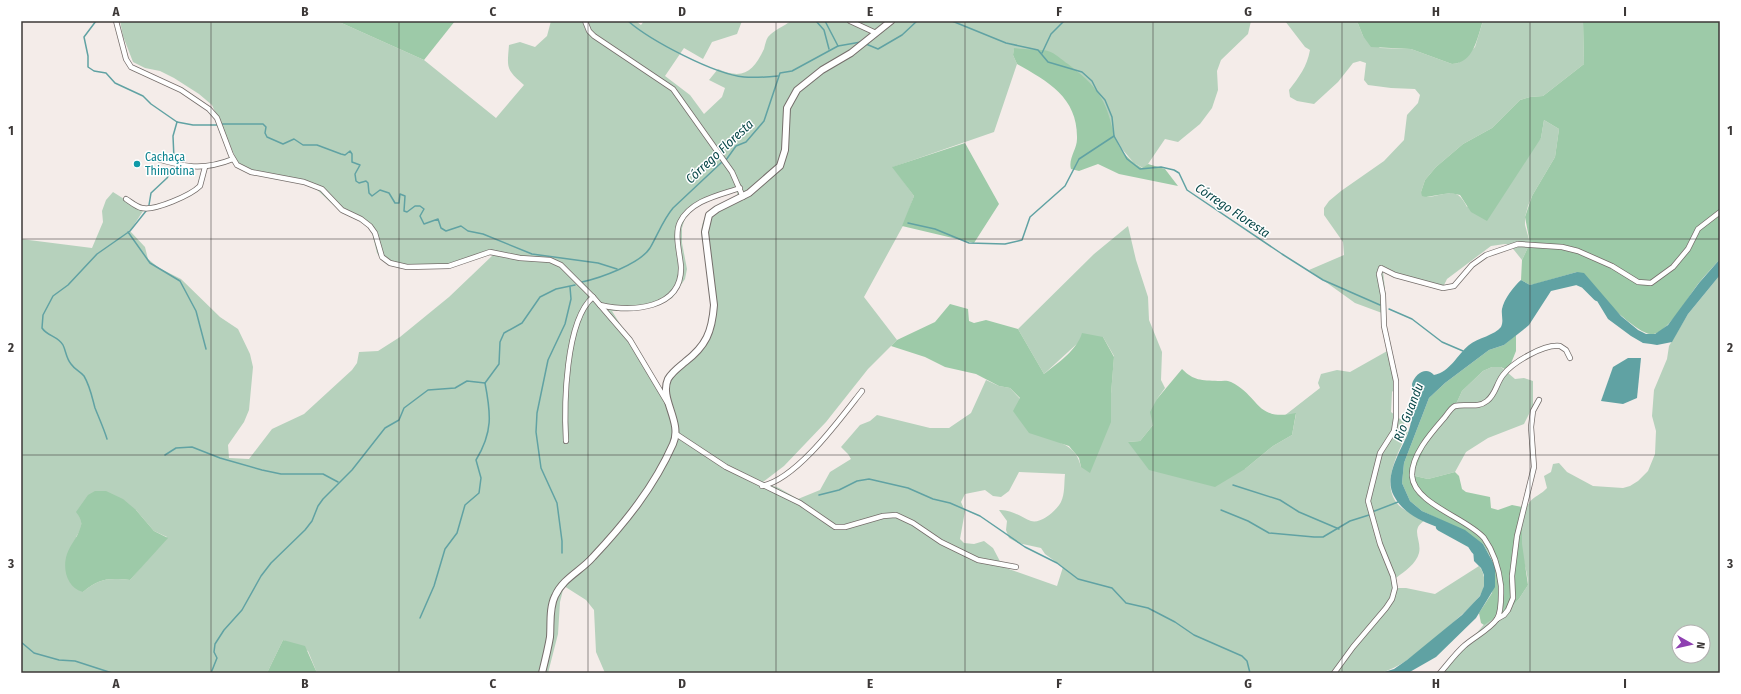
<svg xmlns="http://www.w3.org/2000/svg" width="1741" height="694" font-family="'Fira Sans Condensed',sans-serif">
  <rect width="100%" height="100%" fill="#f4ece9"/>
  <g fill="#b6d1bc" fill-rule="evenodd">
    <path d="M120,21H337L424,60L496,118L524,85C506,69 507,69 509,45L520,42L535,47L547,36L551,21H636L641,25L644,21H742L737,34L712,42L703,59L684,48L665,76L690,95L704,114L722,97L725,88L709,80L718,69C743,80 753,72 764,49C765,45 766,40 768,37C774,30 784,26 791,21H1251L1248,34L1221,60L1217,71L1218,90L1212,108L1200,124L1178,142L1165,139L1148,164L1143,168L1134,163L1116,142L1107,114L1077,71L1047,51L1014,49L1013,55L1017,64L994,132L893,167L914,196L904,224L864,297L897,340L868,369L826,422L784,466L763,482L779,488L798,499L820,490L830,472L851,459L848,454L841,447L860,425L870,421L877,415L930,428H949L971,413L986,380L999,386L1010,388L1061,443C1073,448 1078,455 1081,467L1111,394L1114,356L1103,337L1080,341L1044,374L1018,329L1094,254L1128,226L1136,260L1148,297L1149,320L1162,352L1161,380L1165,388L1157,399L1153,425L1140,441L1128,442L1245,469L1273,446L1292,435L1296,414L1284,416L1320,388L1318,383L1321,374L1337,370L1350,372L1389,350L1399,383L1392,392L1391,412L1404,422L1405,429L1408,432C1397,454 1378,489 1402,508C1409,513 1417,517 1424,521C1410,530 1422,540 1419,553C1416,564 1405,571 1396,578L1397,588H1406L1435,594L1479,566C1485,573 1486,584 1482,592C1476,606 1420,651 1406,661C1398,666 1390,670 1381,673H605L596,652L594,610L586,600L564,586L560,602L558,634L548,673H317L308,651L283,640L267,673H21V239L92,248L103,222L102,211L106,200L113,192L143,211L130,231L145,247L148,259L159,268L181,279L220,317L238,329L250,354L253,367L249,410L244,422L228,445L229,458L249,459L272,429L304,414L352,370L357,363L359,352L378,351L400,337L449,297L493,255L485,253L452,266L406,268L382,260L377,253L371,229L359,219L342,213L314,187L249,171L238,163L212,105L199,94L174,78L160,71L145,68L133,62L123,36ZM736,190L738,196C716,206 704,206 701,233L713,297L708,336L687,359L667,377L663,393L612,311H630L672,298L685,279L687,269L682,243V228L686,215L699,204ZM1019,472L1065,474C1064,483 1065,494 1061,502C1056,511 1041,524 1031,521C1021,517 1011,509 999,510L1007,521L1006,530L1009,538L1018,543L1041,548L1045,554L1063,567L1057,586L1003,567L993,548L984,541L974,544L964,543L960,539L965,511L961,502L965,494L985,490L993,496L1001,497L1009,491ZM136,510L154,531L167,537L130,580C109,578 99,578 83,592L76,537L81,529V519Z"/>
    <path d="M1285,21H1357L1363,36L1380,48L1411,49L1452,64L1458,63L1475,47L1483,21H1583L1584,64L1543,96L1530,97L1520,100L1492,128L1463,144L1436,167L1425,180L1421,192L1426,197C1446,196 1456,184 1467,207L1541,138L1544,120L1559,129L1555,157L1532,196L1528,206L1525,217V225L1530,243L1522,260L1510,245L1505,244L1491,246L1447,279L1442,289L1383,271L1386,299L1382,313L1355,303L1309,270L1344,255L1343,242L1324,215V208L1329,201L1341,191L1384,161L1404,140L1407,115L1418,103L1420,95L1415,89L1391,88L1368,85L1364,80L1366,63L1360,61L1353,63L1338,82L1314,104L1297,101L1290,97L1289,90C1299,77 1307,67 1310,50L1305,47Z"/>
    <path d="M1720,275V673H1441C1449,663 1459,655 1467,646C1477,635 1488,612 1506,613L1519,599L1528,585C1528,579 1527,575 1526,570C1521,551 1517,520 1529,503C1534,496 1542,494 1547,488L1544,476L1551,472L1553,464L1559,463L1567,472L1593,486L1623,488L1630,486L1638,481L1648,471L1655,454L1656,431L1652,416L1654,390L1667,359L1669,346L1688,314ZM1679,632H1703V656H1679Z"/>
    <polygon points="1492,367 1501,367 1515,379 1524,378 1533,381 1533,406 1524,424 1488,438 1466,452 1455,472 1428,479 1415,476 1415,470 1419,458 1431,432 1457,402 1462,391 1483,371"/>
  </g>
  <g fill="#9dcaa8">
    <polygon points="337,21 455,21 424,60"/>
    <path d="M1357,21H1483C1477,38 1474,63 1452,64L1411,49L1371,47L1363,36Z"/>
    <path d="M1583,21H1720V259C1713,267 1705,275 1698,284C1688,297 1670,330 1654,334C1638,338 1590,285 1577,272L1535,284L1530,285L1521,280L1522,260L1530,243L1525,217L1532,196L1555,157L1559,129L1544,120L1541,138L1487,221L1471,212L1460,195L1450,193L1426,197L1422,196L1421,192L1425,180L1436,167L1463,144L1492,128L1520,100L1530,97L1543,96L1584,64Z"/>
    <path d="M1014,48C1024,50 1041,49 1048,51C1055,53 1062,60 1068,64C1080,73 1092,83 1100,96C1118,125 1106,146 1142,168L1148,164L1165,169L1178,186L1119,174L1098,164L1079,171L1071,169C1068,159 1077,149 1077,139C1078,98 1049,82 1017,64L1013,55Z"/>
    <polygon points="965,143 999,204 974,243 902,226 914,196 892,167"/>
    <path d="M950,304L968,309L969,321L974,323L986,320L1018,329L1044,374C1058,363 1077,350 1082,333L1103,337L1114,357L1111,394V422L1090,473L1081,467L1079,458L1069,446L1029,433L1013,411L1020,398L1010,388L999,386L976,374L945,367L925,357L891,346L897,340L935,322Z"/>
    <polygon points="1516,335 1516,351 1508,371 1501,367 1492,367 1483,371 1462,391 1457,402 1431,432 1415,470 1415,476 1428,479 1455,472 1459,476 1462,489 1466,492 1490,497 1491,508 1498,510 1512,505 1522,507 1522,544 1528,585 1519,599 1506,613 1500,614 1484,625 1481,623 1479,613 1492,593 1495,566 1490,556 1483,544 1441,520 1422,511 1410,501 1402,483 1404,463 1429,398 1445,383 1489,350 1504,345"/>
    <path d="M1182,369C1194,381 1201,380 1218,381C1222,381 1227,380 1231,382C1260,396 1255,422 1296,413L1292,435L1273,446L1245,469L1215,487L1149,470L1128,442L1140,441L1153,425L1150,412L1157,399Z"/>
    <path d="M95,491H106L123,499L136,510L154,531L168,538L130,580C109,578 99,578 83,592C67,588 62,569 67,554C70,545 77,538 80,529C83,522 80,517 76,512L88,495Z"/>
    <polygon points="283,640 305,646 317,673 267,673"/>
  </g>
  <g fill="#60a2a3">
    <path d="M1720,259V275L1688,314L1672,342L1657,345L1651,344L1643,343L1631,336L1608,319L1591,291L1581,284L1551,291L1529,325L1523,330L1504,345L1489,350L1445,383L1429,398L1404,463L1402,483L1410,501L1422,511L1465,530L1483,544L1495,566V587L1476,618L1436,657L1408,673H1381L1394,669L1407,660L1462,615L1480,596L1484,586V575L1481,568L1474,561L1473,550L1468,542C1444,525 1409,524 1394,496C1383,477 1401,451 1408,433C1412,422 1414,405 1413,393C1413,390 1412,387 1412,384C1415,374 1426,366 1434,375C1450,372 1457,355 1469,345C1478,338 1495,335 1501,327C1504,321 1501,315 1502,309C1504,299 1514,286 1521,280L1530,285L1577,272L1584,273L1621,316L1638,330L1646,334H1655L1668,325L1699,283Z"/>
    <polygon points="1628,358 1641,358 1637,398 1623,404 1601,401 1613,367"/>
  </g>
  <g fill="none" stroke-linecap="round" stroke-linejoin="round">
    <g stroke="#60a2a3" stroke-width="1.5">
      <polyline points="96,21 84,37 88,56 88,67 94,71 106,73 115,83 143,96 151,104 177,122 193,125 217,125"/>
      <path d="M628,21C651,41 714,74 744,77C755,78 767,77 778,76"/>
      <polyline points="816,21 824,30 829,49"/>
      <polyline points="825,21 838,46"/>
      <polyline points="952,21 1006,43 1038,50 1048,62 1082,72 1092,81 1097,91 1105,100 1112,117 1114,136 1127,159 1140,169 1161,167 1174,170 1179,173 1187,190 1282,254 1323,280 1380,305"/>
      <polyline points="866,44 878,49 902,35 917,21"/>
      <polyline points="1042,53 1051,34 1064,21"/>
      <polyline points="221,124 263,124 266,127 265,133 267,137 283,144 294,139 303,145 317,145 341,154 345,155 350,151 352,154 352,162 360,165 355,174 356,181 359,183 366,181 368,183 369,193 372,196 380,190 389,193 395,203 399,203 400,194 405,196 404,211 407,212 415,206 420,206 424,209 420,216 424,224 438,219 441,228 446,231 461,226 468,231 483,234 532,254 598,263 617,269"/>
      <polyline points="174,159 173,136 177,122"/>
      <polyline points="726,160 736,146 746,142 764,121 780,73 792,71 838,46 861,42"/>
      <polyline points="149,205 151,193 167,178 173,168"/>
      <polyline points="908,223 935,229 969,243 1005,244 1022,240 1030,217 1065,186 1079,159 1114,136"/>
      <polyline points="128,232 150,263 180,281 196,311 206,349"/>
      <path d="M582,282C600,278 640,264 650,248C658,234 663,220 673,208L722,162"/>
      <polyline points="1389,309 1412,319 1442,342 1463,351"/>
      <polyline points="485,383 499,364 500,342 504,333 522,323 540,297 556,289 575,285"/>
      <path d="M107,439C104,429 99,418 95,408C92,397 90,386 84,376C81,372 75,370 71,364C66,358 66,351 63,345C58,336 47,336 42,328L43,315L53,296L68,285L97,254L130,231L146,211"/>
      <polyline points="165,455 176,448 192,447 220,458 262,470 281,474 323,474 338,482"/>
      <polyline points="1233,485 1280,500 1299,512 1339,529"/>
      <polyline points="819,495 839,490 857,481 869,479 908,488 933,499 950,503 980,516 1025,547 1057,563 1078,579 1112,588 1126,603 1148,608 1175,622 1194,635 1242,656 1247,661 1250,673"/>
      <polyline points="1221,510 1248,521 1269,533 1314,537 1323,537 1350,521 1369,515"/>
      <polyline points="1372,512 1398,502"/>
      <polyline points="562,553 562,541 557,503 541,468 536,432 537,413 548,360 565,324 571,299 570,287"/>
      <path d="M420,618L434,586L445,549L457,533L465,505L479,493L481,478L476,460C493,432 491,414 485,383"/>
      <polyline points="21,642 34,653 59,660 75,661 112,673"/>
      <polyline points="211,673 217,658 214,652 215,644 224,630 242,610 261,576 271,563 305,530 312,521 318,506 323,499 352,470 385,428 399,420 404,408 428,390 455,388 467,381 485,383"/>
    </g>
    <g stroke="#60a2a3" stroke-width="8">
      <polyline points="1577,281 1584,284 1597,297"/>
      <polyline points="1440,527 1471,544 1475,550"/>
    </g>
    <g stroke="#756e6b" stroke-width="6">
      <g id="street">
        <polyline points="116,21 126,59 131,67 181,90 209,109 217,118 231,155 237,165 251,172 304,182 322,189 342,210 361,219 370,226 375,233 382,257 390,263 407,267 449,266 490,252 520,258 550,260 561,265 593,297 630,340 667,402"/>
        <polyline points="585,21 589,31 594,36 673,89 732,172 743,197"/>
        <polyline points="850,21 876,33"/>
        <path d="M154,158C184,167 203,171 233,159"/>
        <path d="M126,199C131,202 136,207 142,208C155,211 191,195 200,186L205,167"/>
        <path d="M600,305C631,312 682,310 681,267C680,254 674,234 680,222C691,200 720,195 740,188"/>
        <polyline points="676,434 726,467 800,503 835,527 845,527 883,516 896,515 913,523 941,542 978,560 1016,567"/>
        <path d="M566,441C564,406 565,321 593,297"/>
        <path d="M762,486C797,479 840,419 862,391"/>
        <polyline points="1497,619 1504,615 1508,610 1513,598 1512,576 1517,536 1534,467 1531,427 1533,411 1539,400"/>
        <polyline points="1334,673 1353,647 1386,608 1392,599 1395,588 1393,576 1380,544 1368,501 1380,453 1394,431 1396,418 1396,381 1384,326 1383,295 1379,274 1381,268 1395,275 1443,288 1454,286 1472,265 1486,255 1518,244 1562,247 1578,251 1612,266 1638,282 1651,283 1673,267 1688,249 1698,229 1720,212"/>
        <path d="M1440,673C1448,664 1455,654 1464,646C1474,637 1489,630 1497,619C1502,611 1501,595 1501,586C1499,569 1494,552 1484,538C1467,518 1414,504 1412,476C1411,455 1432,432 1445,417C1448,413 1451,408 1455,406C1467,403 1477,409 1487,401C1496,394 1496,384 1503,375C1513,362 1544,344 1560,346L1566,350L1570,358"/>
      </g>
    </g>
    <g stroke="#756e6b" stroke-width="8">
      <path id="secondary" d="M542,673C545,661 548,649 550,637C551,624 549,608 555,596C563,578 581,571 593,557C625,523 654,487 673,444C683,422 659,399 668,379C672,372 679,367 685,362C706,346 712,332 714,305L705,232L709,215L717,209L749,193L780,166L785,150L787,108L797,90L822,70L851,53L891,21"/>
    </g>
    <use href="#street" stroke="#fff" stroke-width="4.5"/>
    <use href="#secondary" stroke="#fff" stroke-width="6"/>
  </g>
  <path fill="none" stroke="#3c3837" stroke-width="1" stroke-opacity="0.55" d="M211,21V673M399,21V673M588,21V673M776,21V673M965,21V673M1153,21V673M1342,21V673M1530,21V673M21,239H1720M21,455H1720"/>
  <circle fill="#0f9aa8" stroke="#fff" stroke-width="1.5" cx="137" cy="164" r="4"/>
  <g text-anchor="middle" stroke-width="3" stroke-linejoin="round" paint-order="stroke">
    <g font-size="12" fill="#0d838f" stroke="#fff" text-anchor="start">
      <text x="145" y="161">Cachaça<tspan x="145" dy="14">Thimotina</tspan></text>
    </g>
    <g font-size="13" font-style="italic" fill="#0b494a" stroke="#fff">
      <text transform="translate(719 151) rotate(-43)" y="5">Córrego Floresta</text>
      <text transform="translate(1233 210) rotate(34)" y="5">Córrego Floresta</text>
      <text transform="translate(1408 412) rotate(-69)" y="5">Rio Guandu</text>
    </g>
  </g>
  <rect width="1741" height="694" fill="none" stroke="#ffffff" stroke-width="44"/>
  <g transform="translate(1691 644) rotate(98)"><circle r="19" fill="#ffffff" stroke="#b1afaf"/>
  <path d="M0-3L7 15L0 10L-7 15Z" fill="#8e40b1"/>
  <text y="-6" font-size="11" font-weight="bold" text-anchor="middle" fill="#3c3837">N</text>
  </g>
  <rect x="22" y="22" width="1697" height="650" fill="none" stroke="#3c3837" stroke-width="1.5"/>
  <g font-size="13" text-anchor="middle" font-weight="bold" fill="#3c3837">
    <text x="116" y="16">A</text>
    <text x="305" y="16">B</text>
    <text x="493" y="16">C</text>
    <text x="682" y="16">D</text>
    <text x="870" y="16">E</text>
    <text x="1059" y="16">F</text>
    <text x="1248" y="16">G</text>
    <text x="1436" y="16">H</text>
    <text x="1625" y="16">I</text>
    <text x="11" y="135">1</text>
    <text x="1730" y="135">1</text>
    <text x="11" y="352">2</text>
    <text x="1730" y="352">2</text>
    <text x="11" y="568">3</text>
    <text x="1730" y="568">3</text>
    <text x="116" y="688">A</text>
    <text x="305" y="688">B</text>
    <text x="493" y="688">C</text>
    <text x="682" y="688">D</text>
    <text x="870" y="688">E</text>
    <text x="1059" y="688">F</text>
    <text x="1248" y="688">G</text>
    <text x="1436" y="688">H</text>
    <text x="1625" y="688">I</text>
  </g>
</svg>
